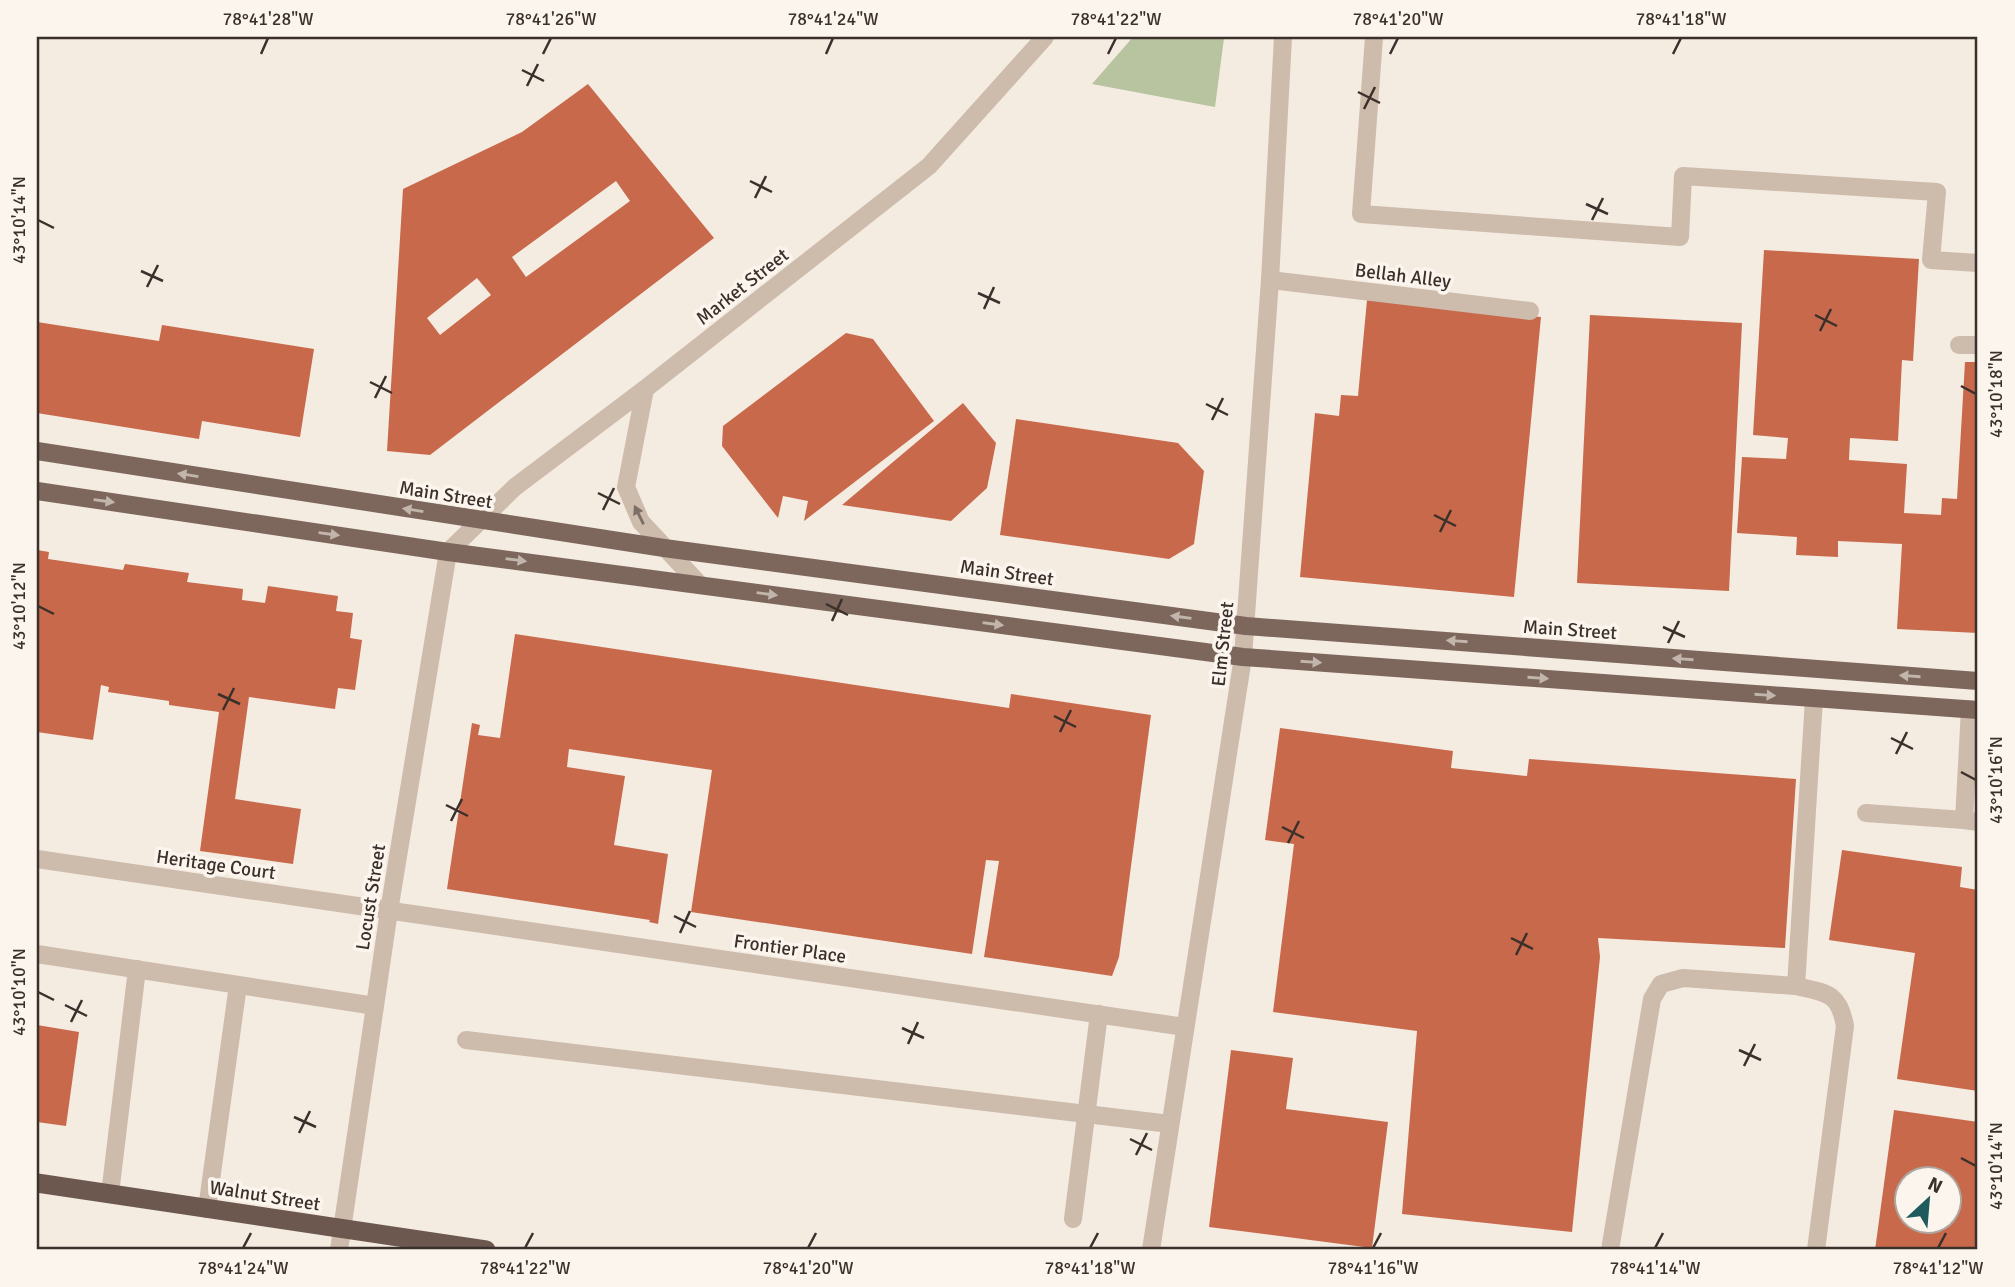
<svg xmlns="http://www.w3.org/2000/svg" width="2015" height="1287" font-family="Signika,sans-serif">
  <rect width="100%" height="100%" fill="#f4ebe1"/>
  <polygon fill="#b8c4a0" points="1133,37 1224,38 1215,107 1092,84"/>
  <g fill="#c8694b" fill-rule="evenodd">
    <path d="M588,84L714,238L430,455L387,451L403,189L522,132ZM616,181L630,201L526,277L512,257ZM477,278L491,295L440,335L427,318Z"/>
    <polygon points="1764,250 1919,259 1913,361 1902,360 1898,441 1850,438 1849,460 1907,464 1904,513 1941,515 1942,498 1957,499 1965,362 1978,362 1978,633 1897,629 1902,544 1838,541 1838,557 1796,555 1797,537 1737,533 1742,457 1786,459 1788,438 1753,435"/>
    <polygon points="1367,300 1541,317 1514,597 1300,577 1315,413 1339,416 1341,395 1358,396"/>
    <polygon points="1590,315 1742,323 1729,591 1577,583"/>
    <polygon points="37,322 159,341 162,325 314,349 300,437 202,421 199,439 37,413"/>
    <polygon points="846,333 873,339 934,421 804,521 808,501 783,496 778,518 722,446 723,426"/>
    <polygon points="963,403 996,443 987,488 951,521 842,505"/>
    <polygon points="1016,419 1178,443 1204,471 1194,544 1169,559 1000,535"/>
    <polygon points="37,550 49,552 48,559 123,570 125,564 189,573 187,582 243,589 242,600 265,603 268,586 338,596 336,611 353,613 350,638 362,640 355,690 338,688 335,709 249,697 235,799 301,809 293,864 200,851 219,712 169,705 169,701 108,692 109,687 101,685 93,740 37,732"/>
    <polygon points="515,634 1009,708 1011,694 1151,715 1119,957 1112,976 984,957 999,861 986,860 972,954 691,912 712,770 569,749 567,767 625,776 614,845 668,854 658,924 649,922 650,920 447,889 472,723 480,725 478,735 500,738"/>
    <polygon points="1280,728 1453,751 1451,768 1527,776 1529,759 1796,779 1785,948 1598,938 1600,957 1572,1232 1402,1214 1417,1031 1273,1012 1294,844 1265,840"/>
    <polygon points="1842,850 1962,867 1960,887 1978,890 1978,1091 1897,1079 1915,953 1829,940"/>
    <polygon points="37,1025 79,1032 66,1126 37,1122"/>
    <polygon points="1231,1050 1293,1058 1286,1109 1388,1122 1372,1248 1209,1227"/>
    <path d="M1894,1110L1978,1122V1250H1875ZM1906,1178H1948L1949,1221L1906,1220Z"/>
  </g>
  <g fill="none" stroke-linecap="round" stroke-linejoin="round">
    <g stroke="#cdbbac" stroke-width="18">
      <polyline points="1374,37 1361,214 1680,237 1683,176 1937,192 1931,260 1978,263"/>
      <polyline points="1970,709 1964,820 1978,822"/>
      <polyline points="1866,813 1964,820"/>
      <polyline points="37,954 375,1006"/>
      <path d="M1796,986C1826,993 1839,992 1845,1026L1816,1250"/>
      <polyline points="466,1040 1170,1124"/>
      <polyline points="110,1194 137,969"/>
      <polyline points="207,1209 238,985"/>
      <polyline points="1073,1219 1099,1014"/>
      <polyline points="1610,1250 1652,999 1661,984 1683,978 1796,986 1814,699"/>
    </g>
    <g stroke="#cdbbac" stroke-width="18">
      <polyline points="1270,280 1530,311"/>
      <polyline points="1959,345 1978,345"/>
      <polyline points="37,859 1185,1027"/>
      <polyline points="1151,1250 1243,657 1270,280 1283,37"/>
    </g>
    <g stroke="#cdbbac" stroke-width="18">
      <polyline points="645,389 626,487 641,522 700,585"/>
      <polyline points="339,1250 389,911 448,552 515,487 645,389 929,166 1045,37"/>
    </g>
    <g stroke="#7d675c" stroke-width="18">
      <polyline points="37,451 664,548 1246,626 1978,681"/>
      <polyline points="37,491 448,552 1243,657 1978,710"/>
    </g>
    <polyline stroke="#6c584f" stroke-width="19" points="37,1183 486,1250"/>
  </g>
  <defs><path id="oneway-solid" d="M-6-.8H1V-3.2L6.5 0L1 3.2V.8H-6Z" transform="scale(1.75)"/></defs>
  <g fill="#c2b5ac">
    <use href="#oneway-solid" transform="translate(188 475) rotate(-171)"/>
    <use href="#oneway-solid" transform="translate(104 501) rotate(8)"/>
    <use href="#oneway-solid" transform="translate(413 510) rotate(-171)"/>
    <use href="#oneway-solid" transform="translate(329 534) rotate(8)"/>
    <use href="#oneway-solid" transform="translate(516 560) rotate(7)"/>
    <use href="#oneway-solid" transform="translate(767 594) rotate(8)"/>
    <use href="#oneway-solid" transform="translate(1181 617) rotate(-172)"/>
    <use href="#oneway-solid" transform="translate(993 624) rotate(8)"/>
    <use href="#oneway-solid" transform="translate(1457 641) rotate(-176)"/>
    <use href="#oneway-solid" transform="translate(1683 659) rotate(-176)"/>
    <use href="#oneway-solid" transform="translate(1311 662) rotate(4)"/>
    <use href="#oneway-solid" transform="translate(1910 676) rotate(-176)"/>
    <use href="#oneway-solid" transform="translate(1538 678) rotate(4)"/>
    <use href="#oneway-solid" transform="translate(1765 695) rotate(4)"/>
  </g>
  <use fill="#7d6f65" href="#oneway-solid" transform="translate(639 515) rotate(-116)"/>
  <path fill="none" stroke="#3b302b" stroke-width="2.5" d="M261,54L268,38M543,54L551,38M826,54L833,38M1108,54L1116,38M1390,54L1398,38M1673,54L1681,38M522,70L544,81M527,86L538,64M1358,92L1380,103M1364,109L1375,87M750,181L772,192M755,198L766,176M1586,204L1608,214M38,220L54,228M1592,220L1603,198M141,271L163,281M147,287L158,265M978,293L1000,303M984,309L994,287M1815,315L1837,326M1820,331L1831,309M370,382L392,393M1961,386L1976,394M375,398L386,376M1206,404L1228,415M1212,420L1223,398M598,493L620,504M603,510L614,488M1434,515L1456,526M1440,532L1451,510M826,604L848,615M38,606L54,614M832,621L842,599M1663,627L1685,637M1668,643L1679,621M218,694L240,704M223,710L234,688M1054,716L1076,727M1060,732L1071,710M1891,738L1913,749M1896,754L1907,732M1961,772L1976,780M446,805L468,816M451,821L462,799M1282,827L1304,838M1288,843L1299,821M674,916L696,927M680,933L690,911M1511,938L1533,949M1516,955L1527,933M38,992L54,1000M65,1005L87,1016M71,1022L82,1000M902,1028L924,1038M908,1044L918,1022M1739,1050L1761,1060M1744,1066L1755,1044M294,1117L316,1127M299,1133L310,1111M1130,1139L1152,1150M1136,1155L1147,1133M1961,1158L1976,1166M243,1248L251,1233M525,1248L533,1233M808,1248L816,1233M1090,1248L1098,1233M1373,1248L1381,1233M1655,1248L1663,1233M1938,1248L1946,1233"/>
  <g text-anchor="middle" stroke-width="7" stroke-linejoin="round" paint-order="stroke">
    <g font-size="19" fill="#3b302b" stroke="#fbf5ee">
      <text transform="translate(1403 275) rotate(7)" y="7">Bellah Alley</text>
      <text transform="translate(742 286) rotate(-38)" y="7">Market Street</text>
      <text transform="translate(446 494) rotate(9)" y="7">Main Street</text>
      <text transform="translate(1007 572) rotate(8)" y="7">Main Street</text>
      <text transform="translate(1570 629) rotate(4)" y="7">Main Street</text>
      <text transform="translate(1222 644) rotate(-84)" y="7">Elm Street</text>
      <text transform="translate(216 864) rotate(8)" y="7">Heritage Court</text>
      <text transform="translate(370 897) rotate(-81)" y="7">Locust Street</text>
      <text transform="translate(790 948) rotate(8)" y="7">Frontier Place</text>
      <text transform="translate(265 1195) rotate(9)" y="7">Walnut Street</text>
    </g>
  </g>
  <rect width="2015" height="1287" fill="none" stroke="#fbf5ee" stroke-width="77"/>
  <g transform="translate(1928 1200) rotate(26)"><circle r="33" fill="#fbf5ee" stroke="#aea6a0" stroke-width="2"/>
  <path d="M0-5L12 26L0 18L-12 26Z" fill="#1f5a5e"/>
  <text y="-10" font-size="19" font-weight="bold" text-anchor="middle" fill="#3b302b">N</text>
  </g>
  <rect x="38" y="38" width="1938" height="1210" fill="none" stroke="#3b302b" stroke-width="2.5"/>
  <g font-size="18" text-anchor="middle" fill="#3b302b">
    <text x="268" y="25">78°41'28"W</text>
    <text x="551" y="25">78°41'26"W</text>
    <text x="833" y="25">78°41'24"W</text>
    <text x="1116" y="25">78°41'22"W</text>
    <text x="1398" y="25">78°41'20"W</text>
    <text x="1681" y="25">78°41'18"W</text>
    <text transform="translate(19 220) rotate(-90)" y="6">43°10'14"N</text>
    <text transform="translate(1996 394) rotate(-90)" y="6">43°10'18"N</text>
    <text transform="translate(19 606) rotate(-90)" y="6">43°10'12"N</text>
    <text transform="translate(1996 780) rotate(-90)" y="6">43°10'16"N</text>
    <text transform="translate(19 992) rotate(-90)" y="6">43°10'10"N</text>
    <text transform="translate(1996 1166) rotate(-90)" y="6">43°10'14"N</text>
    <text x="243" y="1274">78°41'24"W</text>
    <text x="525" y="1274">78°41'22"W</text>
    <text x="808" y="1274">78°41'20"W</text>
    <text x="1090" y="1274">78°41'18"W</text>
    <text x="1373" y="1274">78°41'16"W</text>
    <text x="1655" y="1274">78°41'14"W</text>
    <text x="1938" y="1274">78°41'12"W</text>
  </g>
</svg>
